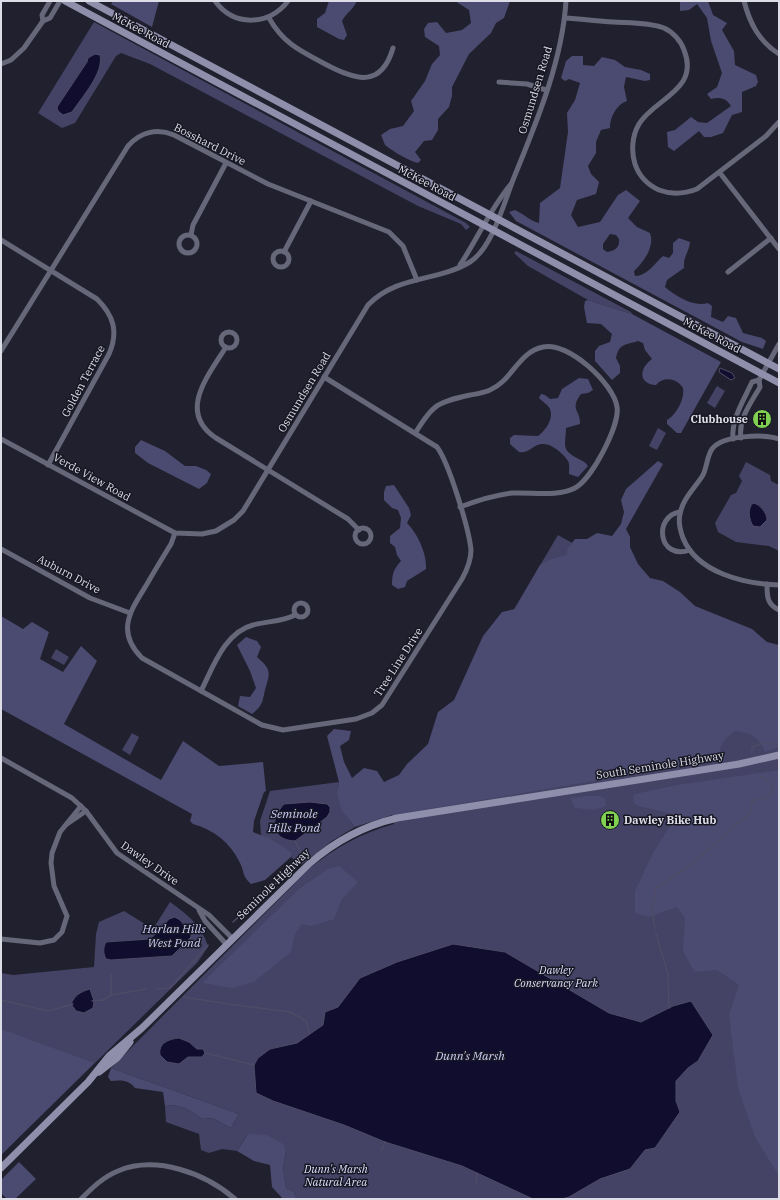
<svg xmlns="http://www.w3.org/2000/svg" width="780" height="1200" font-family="'IBM Plex Serif',serif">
  <rect width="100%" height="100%" fill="#20202e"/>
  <g fill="#444365" fill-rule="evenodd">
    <path d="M94,22L466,223L470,227L466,230L461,224L418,206L150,64L121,53L116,56L75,123L62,128L38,113ZM87,62L99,63L98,70L87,90L72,84Z"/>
    <polygon points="516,251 631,312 632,314 588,300 528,266 514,253"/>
    <polygon points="717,386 725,391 715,408 707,403"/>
    <polygon points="658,428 666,433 657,450 649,446"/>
    <path d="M746,462L770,475L771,481L779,485V551L769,546L736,542L718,532L715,523L731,495L736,493L742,481L739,476ZM759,505L766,514L767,520L750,519V508Z"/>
    <path d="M558,535L779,658V1199H303L296,1197L294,1192L286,1188L283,1168L286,1150L248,1134L237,1151L222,1149L209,1153L201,1150L199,1134L166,1122L165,1106L174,1105L185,1108L203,1119L212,1118L231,1128L239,1114L111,1068L310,868C336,847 362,833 394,824L392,815Z"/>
    <polygon points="56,649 69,657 64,665 51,658"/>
    <polygon points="132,733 139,737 130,755 122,750"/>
    <path d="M339,782C336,803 342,811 355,827L332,841L301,865L291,857L293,853L261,835L260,821L270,791ZM280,809L311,829L295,841L285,838L274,822Z"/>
    <path d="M170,902C187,914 203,927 208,947L197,963L1,1155V973L13,975L94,967L96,934L99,922L124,911L153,929ZM169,919L186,928L191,934L188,942L172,956L111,960L106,942L150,939L160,930Z"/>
  </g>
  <g fill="#4b4a70" fill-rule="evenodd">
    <polygon points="113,1 159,1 152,27 111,4"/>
    <path d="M329,1H357C353,10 346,13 342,21L347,35L344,40L339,39L317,27V19L325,13Z"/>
    <path d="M455,1H510L504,18L496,23L491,33L469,54L452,87V96L449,107L438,119V130L432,140L424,141L415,152L421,160L418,163C407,160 394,152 385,145L381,135L390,129L403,126L414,111L411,101L425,81L432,64L440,55L439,46L425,37L424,29L428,23L437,22L446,33L462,30L471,23L469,10Z"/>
    <path d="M680,1H708L713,15L727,23L722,30L734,51L735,65L756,75L758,82L756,86L742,92V112L732,115L723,133L711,137H704L699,131L674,151L668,147L667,132L675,130L691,117L698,122L707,123L731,106C726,98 720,97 711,99L707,94L717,87L722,73L711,41L707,18L697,4L689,10L680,11Z"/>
    <path d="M572,56H583V65L594,66L602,57L615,60L625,67L641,70L650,74V80L645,81L626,77L624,87L627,101C616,105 610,117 610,128L601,130L596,142V153L588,166L591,174L599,182L596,194L577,200L571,215L578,227L600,222L618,195L626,190L640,201L628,218L637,227L650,233C655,246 644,262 634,271L635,276C647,276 655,263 663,256L669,258L673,253V243L679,238L690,242C689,253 683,256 684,268L667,280L665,287C677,297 693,307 708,303L712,306L711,317L723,322L728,316L736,318L743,333L762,338L766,341L763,349L742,342L516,221L509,212L515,210C524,214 530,221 539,223L540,203L560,188L568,132L567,113L575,100L580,83L569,79L565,81L561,78L566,61ZM610,234L616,235L619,239C620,247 615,251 607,252L603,249V244Z"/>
    <path d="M588,300L632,314L721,362L681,433H677L667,424V420C676,415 685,399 683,388C677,378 663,376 656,385C638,384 639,368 652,359L645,350L643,343L638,341C626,345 619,343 616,358L620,366V373L612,380L595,361V351L599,346L610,342L612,334L601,324L587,323L584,307L585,301Z"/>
    <path d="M579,378L588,379L593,390L588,393L581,394C569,410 581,410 580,424L566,428C566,433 565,439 565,444C565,457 584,458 588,466L578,477L569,474C569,470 570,464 568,461C565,455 551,443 543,444C533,444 529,454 519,452L510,444V438L514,435L538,436C545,431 554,419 550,409C548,405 542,401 539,398L541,394L545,395L550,399L558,398L562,389Z"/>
    <polygon points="141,440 165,451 185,466 196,466 206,470 211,474 207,483 199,489 148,463 135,453 135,447"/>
    <path d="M658,461L663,464L626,529L630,537V547L638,564L650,578L663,581L680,592L695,606L752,629L767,642L779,645V747L765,752C759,737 751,733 735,731C723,739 719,746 719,760L392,815L355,827L342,811L337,795L339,782L327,736L334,729L351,731L349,740L340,746L344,762L352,778L364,768L377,771L384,782L399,775L407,764L428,744L438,712L454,700L483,636L502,612L515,609L540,565L552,559L566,555L568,548L575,539H587L597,533L612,536L621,524L624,512L621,500L626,489Z"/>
    <path d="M394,485L409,508L411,515L407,523C418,534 427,554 426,569L407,581L405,587L398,589L392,585C392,573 394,569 401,561L397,555L395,547L390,543V536L400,528L401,518L398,510L392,508L384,500V492L386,486Z"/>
    <path d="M1,616L23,629L32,622L49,632L40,659L63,672L81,646L97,661L64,724L161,780L183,741L219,766L263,762L266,791L264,792L254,821L253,832L269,838L293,853L291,857L265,880L251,884C241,874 245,873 240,863C230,842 214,830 193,824L190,821L192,814L1,709Z"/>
    <path d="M246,637L257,641L261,647L257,657C272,670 270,673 265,690C262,703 263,705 252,714L238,706L240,696L250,697L256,688L250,671L237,645Z"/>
    <polygon points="779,770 779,1176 755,1137 738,1088 729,1015 739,985 717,970 694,972 683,950 685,918 677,907 649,917 635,913 635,891 653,853 677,815 638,806 634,803 633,797 635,794 677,785"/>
    <polygon points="588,796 599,796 605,798 606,806 594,810 575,808 570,798"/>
    <polygon points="339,866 358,882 342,899 334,919 311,926 302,924 295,934 291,952 254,982 233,988 202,983 299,889 328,869"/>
    <polygon points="1,1029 94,1063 1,1155"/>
    <path d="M111,1068L239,1114L231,1128L212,1118L203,1119L185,1108L174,1105L165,1106L163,1092L135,1088C129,1080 121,1080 111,1081L108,1077Z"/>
    <polygon points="248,1134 266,1135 283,1144 286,1150 283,1168 286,1188 294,1192 296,1197 303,1199 283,1199 272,1187 270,1165 254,1161 237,1151"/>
    <polygon points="19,1162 36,1179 15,1199 7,1199 1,1193 1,1180"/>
  </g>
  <g fill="#110d2e" stroke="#4e4b66">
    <path d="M95,54L100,55C104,73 82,97 72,112L63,115L58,111L57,107L87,62L88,58Z"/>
    <polygon points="720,368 732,373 735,378 731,380 719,372"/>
    <path d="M753,503C760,504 767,513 767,520L760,527L753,526C749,519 747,509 753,503Z"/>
    <path d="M310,802L327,804L330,807V812L327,817L295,841C270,840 270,819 284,804Z"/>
    <path d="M175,917L180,920L191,934V937L172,956L111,960L106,959C103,954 103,947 106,942L150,939L160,930L169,919Z"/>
    <polygon points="453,944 505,952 609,1013 641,1022 673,1006 691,1001 713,1035 698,1061 688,1068 676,1081 676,1101 680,1112 655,1148 645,1150 630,1169 600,1179 569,1197 562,1199 533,1199 462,1166 385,1142 344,1125 273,1101 256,1093 254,1065 258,1058 270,1049 297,1043 323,1025 325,1012 338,1007 360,978 397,962"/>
    <path d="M90,989L94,1001L93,1008L84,1013L76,1011L71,1004C75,995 80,992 90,989Z"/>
    <path d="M179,1038L189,1042L197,1049H203L205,1053L202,1057H188L179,1064L167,1062L160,1055C158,1043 169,1039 179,1038Z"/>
  </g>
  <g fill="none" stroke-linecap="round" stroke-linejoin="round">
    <g stroke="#4e4b66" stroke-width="1.5">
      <polyline points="752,752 752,747 764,743 779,744"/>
      <polyline points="295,841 301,853 299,862"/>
      <polyline points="233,922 292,869"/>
      <path d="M655,928L652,908L656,888C678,875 699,858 718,841C729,831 736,822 749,815L753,800L767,797L772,792V786L760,775"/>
      <polyline points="656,934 668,974 669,1008"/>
      <polyline points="157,989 170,988 208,945"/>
      <polyline points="111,994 111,974"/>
      <polyline points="184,997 228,1004 290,1012 306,1021 309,1033"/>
      <polyline points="1,1000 48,1011 73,1004"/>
      <polyline points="92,1001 103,1000 111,995 146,989"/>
      <polyline points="205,1053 254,1065"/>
      <polyline points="382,1150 385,1142"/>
      <polyline points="476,1183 477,1173"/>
    </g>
    <g stroke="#67677a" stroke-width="5">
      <path d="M215,1C234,27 269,26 288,1"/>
      <path d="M744,1C750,24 759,41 779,54"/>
      <path d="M269,18C283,43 300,51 325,64C355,80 381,89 393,48"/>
      <path d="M565,18C581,19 597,21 613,22C629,23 648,22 664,28C673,32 681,41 684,50C700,90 655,98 639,124C632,136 631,151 635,164C639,176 648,185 659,190C672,195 684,194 697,189L766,136L779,122"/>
      <polyline points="43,21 42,15 50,1"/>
      <polyline points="1,64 11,60 24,48 43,21 50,18 60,1"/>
      <polyline points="499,82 527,84 546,90"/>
      <polyline points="720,173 779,249"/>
      <polyline points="191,235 193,225 226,163"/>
      <circle cx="188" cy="244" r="9"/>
      <path d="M1,240L97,299C113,315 119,331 109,354L48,465"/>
      <circle cx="281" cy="259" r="8"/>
      <polyline points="284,252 311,201"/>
      <path d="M460,265C478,238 490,209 511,184"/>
      <polyline points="728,272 771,238"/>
      <circle cx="229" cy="340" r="8"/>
      <path d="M226,347C208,376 177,412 216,438L348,519L359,530"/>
      <path d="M1,351L128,146C140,132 157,128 174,135L268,184L389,232L403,246L417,280"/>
      <path d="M416,432C433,404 438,402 470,395C476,394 484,393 490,390C512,381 518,352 543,347C568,341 614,384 617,407C620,425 592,479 575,488C558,497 532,492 512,493C495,495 476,501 460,507"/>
      <path d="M741,438C738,419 751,403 760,387L759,380L779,344"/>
      <path d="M1,439L175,533L202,534L216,531L234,520L243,511L368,305C397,275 437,282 470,262C492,248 504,203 513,180C536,123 562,63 566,1"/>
      <path d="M733,439C731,419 744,400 752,382L759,380"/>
      <path d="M779,439C764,434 722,435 712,449C707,456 707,467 703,475C695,488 683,498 680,514C678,522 680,530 683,538C697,573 745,584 779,585"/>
      <path d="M680,512C653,516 658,561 690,550"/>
      <circle cx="363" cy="536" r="8"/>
      <path d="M175,533L171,544C163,557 155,570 147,584C131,610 115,631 142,658L262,725L283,730L356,719L372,713L382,705L462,579C467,570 471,560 471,550C469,529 449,463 437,447L324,377"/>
      <polyline points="1,549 90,598 130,613"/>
      <path d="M767,584C767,597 767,604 779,610"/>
      <circle cx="301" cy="610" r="7"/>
      <path d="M201,691C213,667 225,632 253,625C267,621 282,622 295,615"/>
      <polyline points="1,758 72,798 86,811 117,853 209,915 233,939"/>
      <polyline points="67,824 86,811"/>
      <polyline points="199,910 205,921 227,945"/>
      <polyline points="1,939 40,943 54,940 62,932 67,916 54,886 51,863 52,853 60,832 81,806"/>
      <path d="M81,1199C92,1188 103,1177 118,1171C156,1155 205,1173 235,1199"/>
    </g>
    <g stroke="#8f8fac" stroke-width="7">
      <polyline points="65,1 779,383"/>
      <polyline points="89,1 779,369"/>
      <polyline points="99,1072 117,1058 130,1042"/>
      <path d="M1,1168L88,1082L109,1056L142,1028L309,864C335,841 363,826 397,818L739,764L779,755"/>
    </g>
  </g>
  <defs>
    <g id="building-disc" transform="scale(1)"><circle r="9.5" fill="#80d051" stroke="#171724"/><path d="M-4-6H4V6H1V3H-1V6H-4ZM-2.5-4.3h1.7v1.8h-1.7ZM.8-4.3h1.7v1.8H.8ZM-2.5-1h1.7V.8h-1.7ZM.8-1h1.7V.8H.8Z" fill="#111"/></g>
  </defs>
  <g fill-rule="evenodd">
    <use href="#building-disc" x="762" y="419"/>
    <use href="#building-disc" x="610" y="820"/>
  </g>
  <g text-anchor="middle" stroke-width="3" stroke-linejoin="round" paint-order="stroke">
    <g font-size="11" fill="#dddde7" stroke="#171724">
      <text transform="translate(141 30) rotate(28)" y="4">McKee Road</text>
      <text transform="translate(535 90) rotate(-73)" y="4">Osmundsen Road</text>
      <text transform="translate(210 144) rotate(27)" y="4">Bosshard Drive</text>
      <text transform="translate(427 183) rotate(28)" y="4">McKee Road</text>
      <text transform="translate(712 335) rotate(28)" y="4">McKee Road</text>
      <text transform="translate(83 381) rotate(-62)" y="4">Golden Terrace</text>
      <text transform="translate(304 392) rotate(-59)" y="4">Osmundsen Road</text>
      <text transform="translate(92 477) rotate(29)" y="4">Verde View Road</text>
      <text transform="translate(69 574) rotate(28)" y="4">Auburn Drive</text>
      <text transform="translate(398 662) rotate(-57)" y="4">Tree Line Drive</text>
      <text transform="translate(660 765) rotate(-9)" y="4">South Seminole Highway</text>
      <text transform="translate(150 863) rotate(35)" y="4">Dawley Drive</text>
      <text transform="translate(273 884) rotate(-44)" y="4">Seminole Highway</text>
    </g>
    <g font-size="11" font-weight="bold" fill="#dddde7" stroke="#171724" text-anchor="end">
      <text x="748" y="423">Clubhouse</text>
      <text x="624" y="824" text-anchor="start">Dawley Bike Hub</text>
    </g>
    <g font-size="11" font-style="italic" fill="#dedffa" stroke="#171724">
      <text x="556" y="974">Dawley<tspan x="556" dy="13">Conservancy Park</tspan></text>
      <text x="336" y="1173">Dunn's Marsh<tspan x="336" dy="13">Natural Area</tspan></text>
    </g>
    <g font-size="12" font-style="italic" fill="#cacbf4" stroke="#171724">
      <text x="294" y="818">Seminole<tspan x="294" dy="14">Hills Pond</tspan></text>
      <text x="174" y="933">Harlan Hills<tspan x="174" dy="14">West Pond</tspan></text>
      <text x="470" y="1060">Dunn's Marsh</text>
    </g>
  </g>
  <rect width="780" height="1200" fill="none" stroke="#dddde7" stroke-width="4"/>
</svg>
